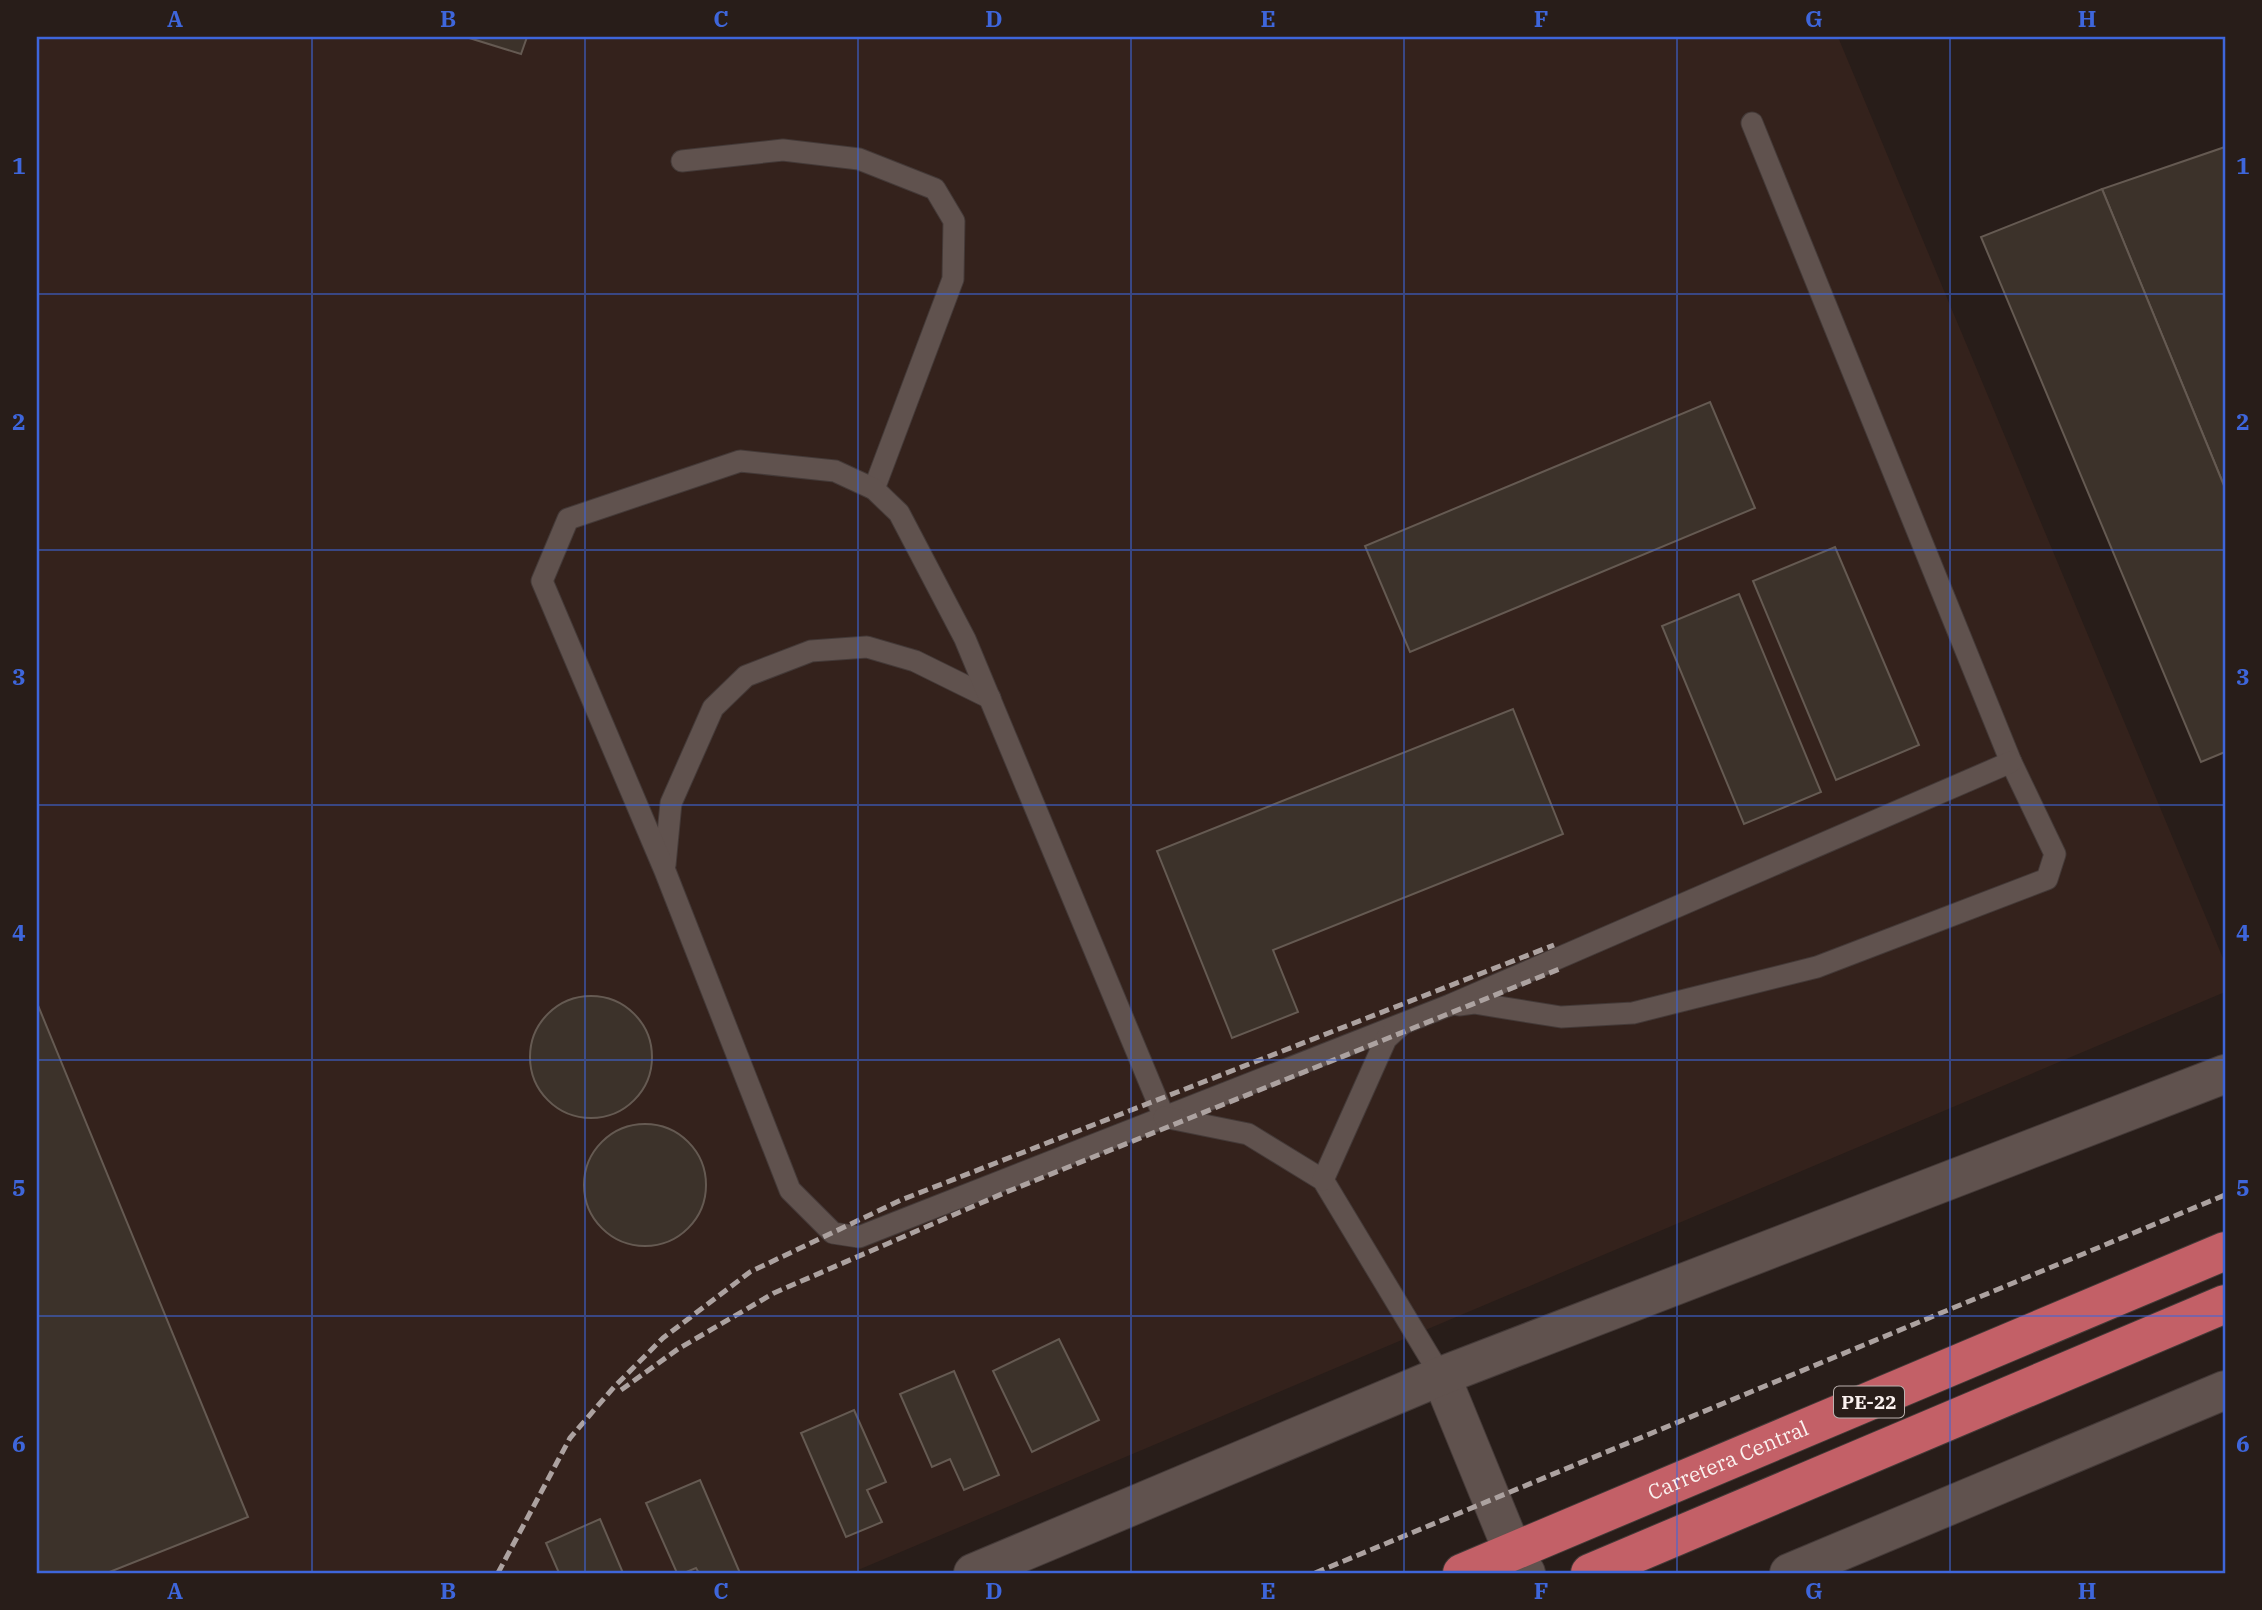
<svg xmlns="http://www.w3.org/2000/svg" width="2262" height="1610" font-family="'IBM Plex Serif',serif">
  <rect width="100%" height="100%" fill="#281d19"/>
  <polygon fill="#34221c" points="37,37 1838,37 2225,963 2225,992 851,1573 37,1573"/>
  <g fill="#3c322a" stroke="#655a52" stroke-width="2">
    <polygon points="466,37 527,37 521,54"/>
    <polygon points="2225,147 2225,488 2102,189"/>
    <polygon points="2102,189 2225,488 2225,752 2201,762 1981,237"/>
    <polygon points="1710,402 1755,508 1410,652 1365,546"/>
    <polygon points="1835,547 1919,745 1836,780 1753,581"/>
    <polygon points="1739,594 1821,792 1744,824 1662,626"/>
    <polygon points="1513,709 1563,834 1273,950 1298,1012 1232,1038 1157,851"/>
    <circle cx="591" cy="1057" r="61"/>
    <polygon points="37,1003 248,1517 107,1573 37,1573"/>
    <circle cx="645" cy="1185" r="61"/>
    <polygon points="1059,1339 1099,1420 1032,1452 993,1371"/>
    <polygon points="954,1371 999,1475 964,1490 950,1459 932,1467 900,1394"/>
    <polygon points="854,1410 886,1482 867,1490 882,1522 846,1537 801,1433"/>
    <polygon points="700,1480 740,1573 699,1573 696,1568 684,1573 677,1573 646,1503"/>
    <polygon points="600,1519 623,1573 559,1573 546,1543"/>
  </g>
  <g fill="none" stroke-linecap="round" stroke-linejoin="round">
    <g stroke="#443a38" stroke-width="23">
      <g id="lane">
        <polyline points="682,161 783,150 859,159 935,189 954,221 953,279 874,489"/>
        <polyline points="665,865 671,803 713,708 746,676 811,651 867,647 915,661 990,698"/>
        <polyline points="1459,1005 1474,1003 1561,1017 1633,1013 1817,967 2047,879 2055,854 2011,762 1752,123"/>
        <polyline points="1164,1117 965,639 899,513 874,489 835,471 740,461 568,519 542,581 665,871 790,1190 833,1233 859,1237 1450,1005 2011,762"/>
        <polyline points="1164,1117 1248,1134 1323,1180 1441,1376"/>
        <polyline points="1323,1180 1386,1039 1400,1026"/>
      </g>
    </g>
    <g stroke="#443a38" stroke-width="40">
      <g id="street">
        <polyline points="1441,1376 1513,1552 1526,1573"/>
        <polyline points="973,1573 1441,1376 2225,1074"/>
        <polyline points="1789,1573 2225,1390"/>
      </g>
    </g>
    <g stroke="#443a38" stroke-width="40">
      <g id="highway">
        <path id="s1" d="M1462,1573L2225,1251"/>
        <polyline points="1590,1573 2225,1304"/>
      </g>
    </g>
    <use href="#lane" stroke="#60524e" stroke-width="21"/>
    <use href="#street" stroke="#60524e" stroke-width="38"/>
    <use href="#highway" stroke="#c36067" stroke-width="38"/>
    <g stroke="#aca2a0" stroke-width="5" stroke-dasharray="10 5" stroke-linecap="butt">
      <polyline points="621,1390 678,1349 774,1293 1004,1193 1562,968"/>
      <polyline points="498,1573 570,1438 614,1387 663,1338 750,1272 901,1200 1554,945"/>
      <polyline points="1315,1573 2225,1195"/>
    </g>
  </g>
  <path fill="none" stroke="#3e66db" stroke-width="2" stroke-opacity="0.55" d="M312,37V1573M585,37V1573M858,37V1573M1131,37V1573M1404,37V1573M1677,37V1573M1950,37V1573M37,294H2225M37,550H2225M37,805H2225M37,1060H2225M37,1316H2225"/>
  <g text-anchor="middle" stroke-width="5" stroke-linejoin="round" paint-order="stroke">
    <rect fill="#281d19" stroke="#bbb1af" stroke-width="2" x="1834" y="1386.5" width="70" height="31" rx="5"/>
    <g font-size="19" font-weight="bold" fill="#faf1ef">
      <text x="1869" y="1409">PE-22</text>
    </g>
    <g font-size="21" fill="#faf1ef" stroke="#281d19">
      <text dy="7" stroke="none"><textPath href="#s1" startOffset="289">Carretera Central</textPath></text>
    </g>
  </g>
  <rect width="2262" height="1610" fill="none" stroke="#281d19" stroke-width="77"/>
  <rect x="38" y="38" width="2186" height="1534" fill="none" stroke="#3e66db" stroke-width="2.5"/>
  <g font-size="23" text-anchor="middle" font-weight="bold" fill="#3e66db">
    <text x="175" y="27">A</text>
    <text x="448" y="27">B</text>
    <text x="721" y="27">C</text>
    <text x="994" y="27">D</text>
    <text x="1268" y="27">E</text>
    <text x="1541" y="27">F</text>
    <text x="1814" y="27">G</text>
    <text x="2087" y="27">H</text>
    <text x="19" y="174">1</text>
    <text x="2243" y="174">1</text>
    <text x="19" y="430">2</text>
    <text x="2243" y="430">2</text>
    <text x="19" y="685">3</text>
    <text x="2243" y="685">3</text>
    <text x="19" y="941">4</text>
    <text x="2243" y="941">4</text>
    <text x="19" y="1196">5</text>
    <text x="2243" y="1196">5</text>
    <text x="19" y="1452">6</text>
    <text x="2243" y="1452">6</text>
    <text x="175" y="1599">A</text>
    <text x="448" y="1599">B</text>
    <text x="721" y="1599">C</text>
    <text x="994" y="1599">D</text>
    <text x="1268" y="1599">E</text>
    <text x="1541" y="1599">F</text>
    <text x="1814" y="1599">G</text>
    <text x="2087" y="1599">H</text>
  </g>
</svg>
